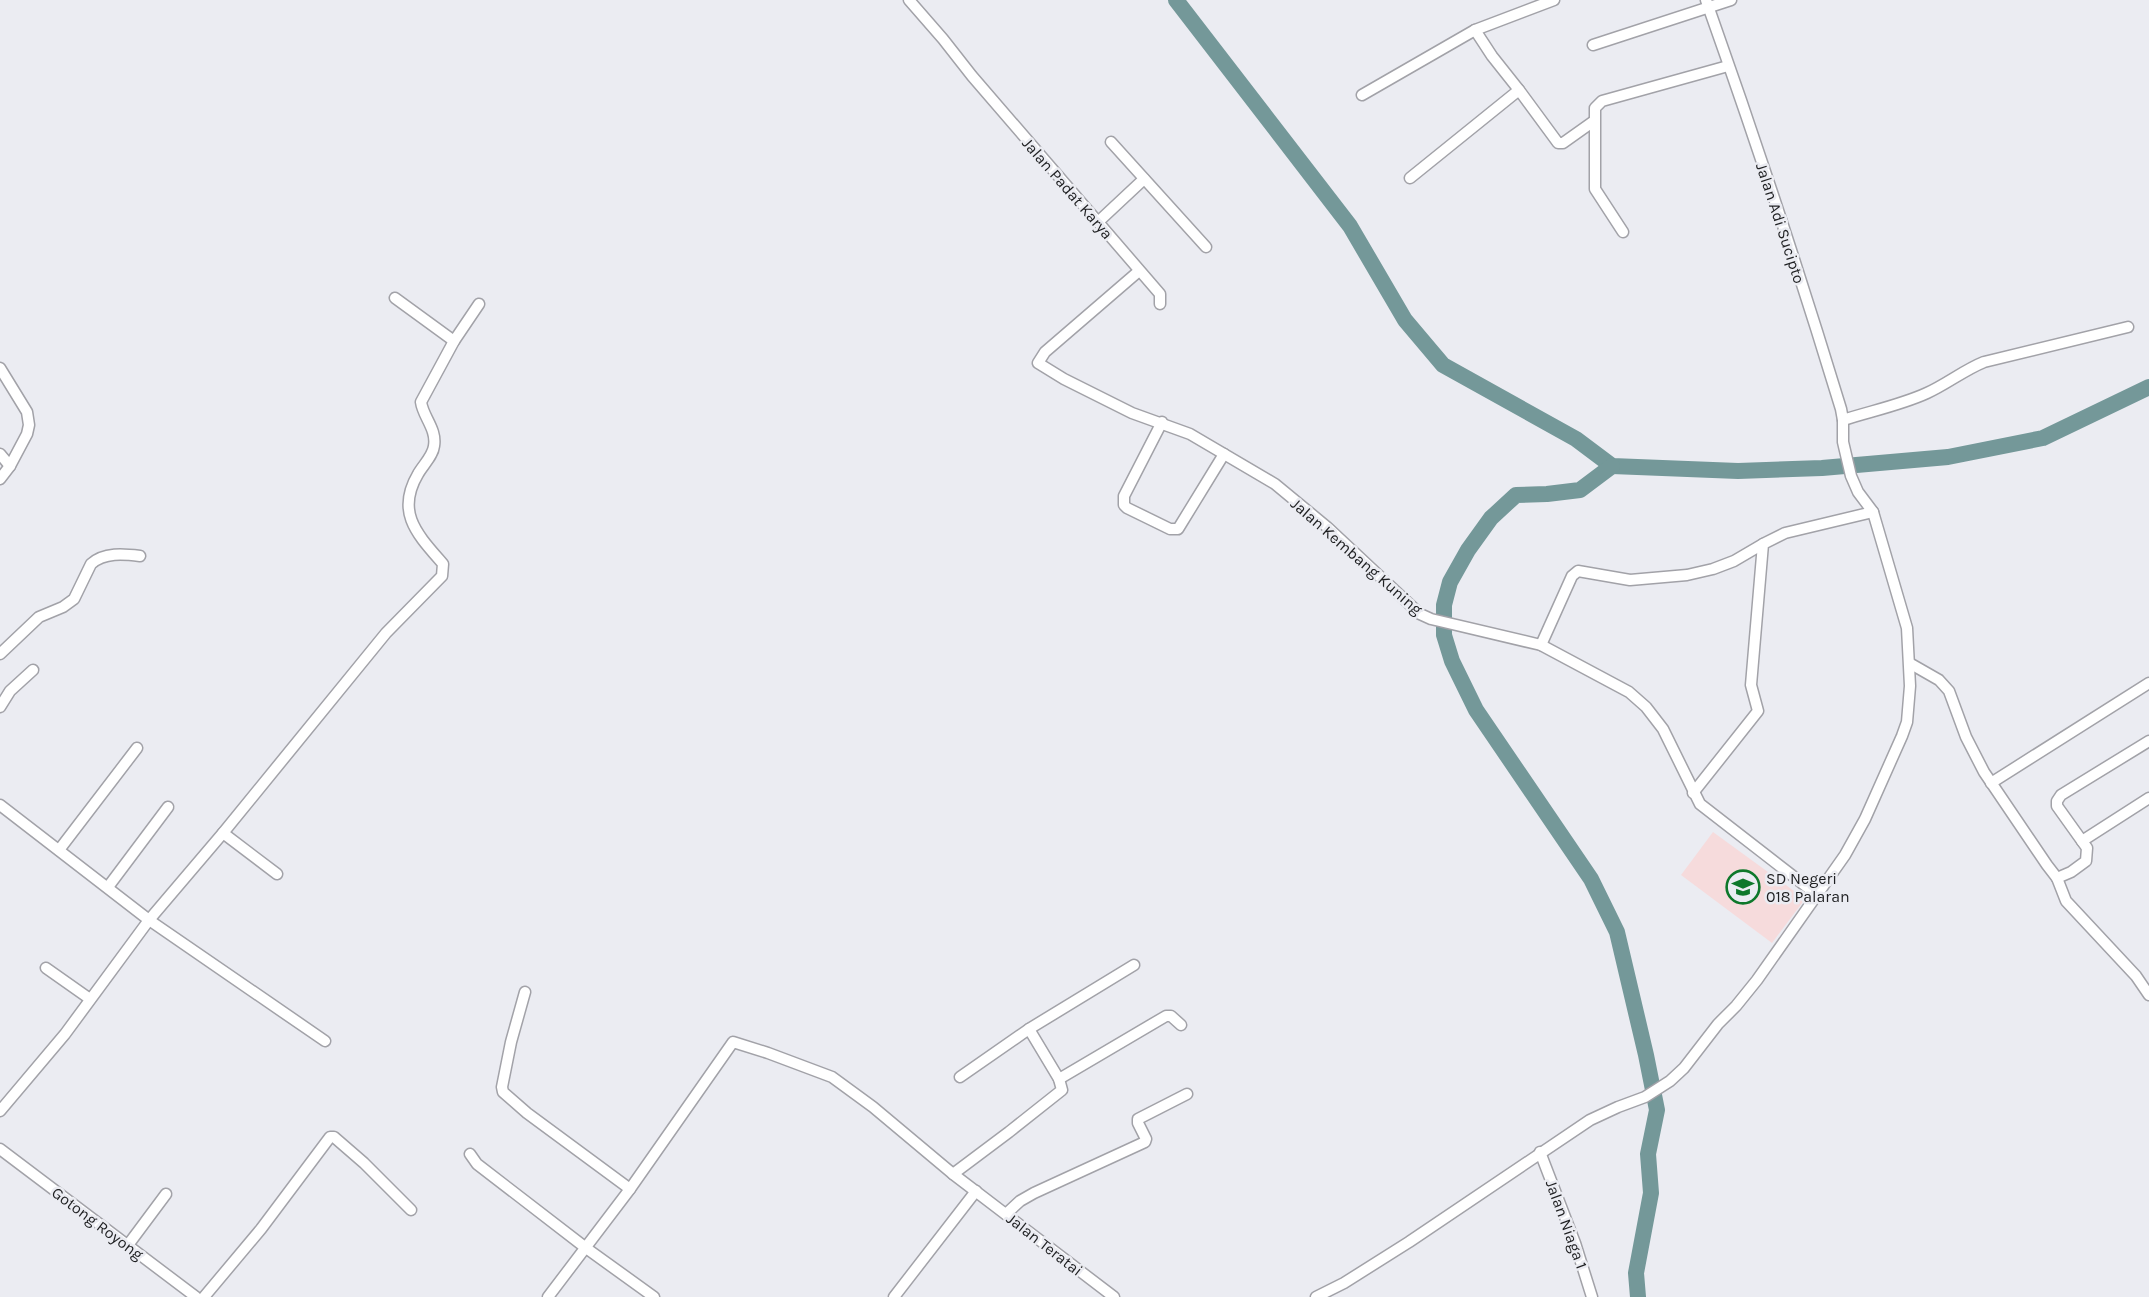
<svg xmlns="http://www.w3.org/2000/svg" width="2149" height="1297" font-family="Karla,sans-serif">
  <rect width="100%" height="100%" fill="#ebecf2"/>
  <polygon fill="#f6dbdc" points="1713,832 1805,899 1772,943 1681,875"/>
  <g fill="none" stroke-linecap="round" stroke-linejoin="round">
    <g stroke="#749899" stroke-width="16">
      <polyline points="1176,0 1350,226 1405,320 1443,365 1576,439 1612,466 1738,471 1822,468 1948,457 2043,438 2149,387"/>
      <polyline points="1612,466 1580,490 1547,494 1516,495 1491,518 1468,550 1450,582 1444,605 1444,635 1452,661 1476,710 1591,879 1617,932 1646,1055 1657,1110 1648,1154 1651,1193 1636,1273 1638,1297"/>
    </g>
    <g stroke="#a2a2a8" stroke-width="13">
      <g id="minor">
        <polyline points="909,0 943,39 972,76 1160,294 1160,304"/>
        <polyline points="1593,45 1731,0"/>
        <polyline points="1519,90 1558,143 1563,143 1594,121"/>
        <polyline points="1362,95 1475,30 1554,0"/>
        <polyline points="1111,142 1206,247"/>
        <polyline points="1410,178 1519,90 1492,56 1475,30"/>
        <polyline points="1098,222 1144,179"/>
        <polyline points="1623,232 1595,189 1595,108 1602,101 1728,66"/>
        <polyline points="1139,271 1045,352 1038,363 1064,379 1132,413 1190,434 1275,484 1327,527 1420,614 1431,619 1541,645 1629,692 1646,707 1663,729 1700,804 1816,894"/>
        <polyline points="395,298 454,341"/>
        <polyline points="0,368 27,412 29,425 27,434 10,466 0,479"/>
        <path d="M1843,420C1871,411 1901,405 1927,393C1947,384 1964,370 1984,362L2128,327"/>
        <polyline points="1162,422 1124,496 1124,505 1127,508 1170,529 1178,529 1224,454"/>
        <polyline points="0,454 10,466"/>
        <polyline points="1541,645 1572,576 1578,571 1630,580 1687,575 1713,569 1734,561 1763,544"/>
        <path d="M0,654L39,617L63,607L74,599L91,564C104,552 124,554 140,556"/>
        <polyline points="1911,664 1939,680 1949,691 1966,737 1984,772 2047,865 2057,878 2071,872 2086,861 2087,848 2057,806 2057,801 2061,795 2149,741"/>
        <polyline points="0,707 10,691 33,670"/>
        <polyline points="1991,783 2149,683"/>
        <polyline points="1693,793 1758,711 1751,685 1763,544 1785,533 1873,512"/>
        <polyline points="0,805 149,920 325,1041"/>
        <polyline points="223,833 277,874"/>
        <polyline points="2082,841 2149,798"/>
        <polyline points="59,850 137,748"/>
        <polyline points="2057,878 2066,901 2136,976 2149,995"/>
        <polyline points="108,887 168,807"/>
        <polyline points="46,968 90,999"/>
        <polyline points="525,992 511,1042 502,1087 503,1092 527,1113 630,1189"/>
        <polyline points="1029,1029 1134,965"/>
        <polyline points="1059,1079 1166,1016 1171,1016 1181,1025"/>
        <path d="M0,1111L65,1034L149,920L223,833L386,633L442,576L443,564C418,535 395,513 418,474C423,465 433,456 434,446C437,429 423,417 421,402L454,341L479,304"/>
        <polyline points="0,1149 196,1297"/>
        <polyline points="1540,1152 1575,1243 1592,1297"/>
        <polyline points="470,1154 477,1164 586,1248 654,1297"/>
        <polyline points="953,1174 1009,1132 1062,1090 1059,1079 1029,1029 960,1077"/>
        <polyline points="1006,1214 1020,1201 1034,1193 1145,1142 1146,1139 1138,1123 1138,1119 1187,1094"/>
        <polyline points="128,1245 166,1194"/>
        <polyline points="204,1297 261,1229 330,1137 334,1137 364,1163 411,1210"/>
        <polyline points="548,1297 630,1189 733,1042 768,1053 832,1077 873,1107 953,1174 1114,1297"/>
        <polyline points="894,1297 976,1191"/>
        <path d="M1316,1297L1344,1283L1409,1242L1590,1120L1618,1107L1645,1097L1670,1081L1684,1068L1718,1024L1736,1006L1757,980L1845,855L1865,819L1902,736L1907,722L1910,686L1907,628L1873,512L1858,492L1851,476L1843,442V420L1841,409C1799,271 1754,135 1706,0"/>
      </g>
    </g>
    <use href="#minor" stroke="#fff" stroke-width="10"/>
  </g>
  <defs>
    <g id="school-ring" transform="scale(1.725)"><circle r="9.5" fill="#ebecf2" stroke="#0e782b" stroke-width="1.5"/><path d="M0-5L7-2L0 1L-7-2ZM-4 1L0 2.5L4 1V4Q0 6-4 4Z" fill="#0e782b"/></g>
  </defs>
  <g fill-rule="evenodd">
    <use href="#school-ring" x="1743" y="887"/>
  </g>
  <g text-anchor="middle" stroke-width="5" stroke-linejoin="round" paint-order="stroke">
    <g font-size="16" fill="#1e1f21" stroke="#ebecf2">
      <text transform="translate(1068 188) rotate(49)" y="6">Jalan Padat Karya</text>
      <text transform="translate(1781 223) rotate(72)" y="6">Jalan Adi Sucipto</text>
      <text transform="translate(1357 556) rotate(41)" y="6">Jalan Kembang Kuning</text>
      <text transform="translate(98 1223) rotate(37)" y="6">Gotong Royong</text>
      <text transform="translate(1567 1224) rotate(70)" y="6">Jalan Niaga 1</text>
      <text transform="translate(1045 1244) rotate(38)" y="6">Jalan Teratai</text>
    </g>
    <g font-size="16" fill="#1e1f21" stroke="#ebecf2" text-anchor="start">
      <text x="1766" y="884">SD Negeri<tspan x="1766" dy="18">018 Palaran</tspan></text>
    </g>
  </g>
</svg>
